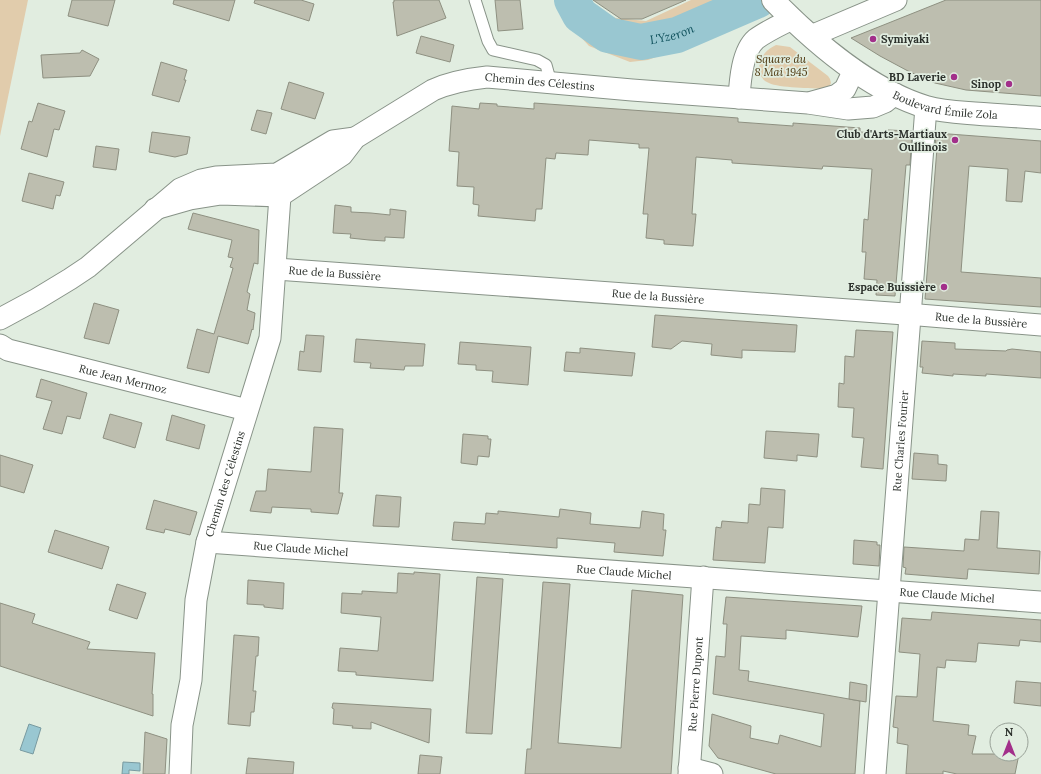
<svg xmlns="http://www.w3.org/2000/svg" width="1041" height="774" font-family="Lora,serif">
  <rect width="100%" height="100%" fill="#e1ede0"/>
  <g fill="#e1ccac">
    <polygon points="0,0 28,0 0,136"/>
    <polygon points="555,0 590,0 601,12 616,18 646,21 691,0 767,0 777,11 648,60 630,62 589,46 564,19"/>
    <path d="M776,45L790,47L828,76L830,79L831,83L829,87L825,89C812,88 779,88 769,83C761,80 757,71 760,63C763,53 768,49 776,45Z"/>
  </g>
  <g fill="#99c7d1" stroke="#789aa0">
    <polygon points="29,724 41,728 33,754 20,750"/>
    <polygon points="123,762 140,763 140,771 129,770 129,774 122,774"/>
  </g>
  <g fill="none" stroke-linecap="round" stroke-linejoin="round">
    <path stroke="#99c7d1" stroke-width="36" id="s1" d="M572,0L580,15L608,35L641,42L677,35L758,0"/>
  </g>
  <g fill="#bdbeaf" stroke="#8e9081">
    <polygon points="72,0 115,0 108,26 68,16"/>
    <polygon points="174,0 235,0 229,21 173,4"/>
    <polygon points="255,0 301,0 314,4 309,21 254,3"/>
    <polygon points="394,0 439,0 446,18 397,36 393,2 394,2"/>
    <polygon points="495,0 520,0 523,29 498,31"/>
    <polygon points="593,0 686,0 642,19 621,19"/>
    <polygon points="946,0 1041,0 1041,96 966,90 935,83 908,71 880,56 851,38"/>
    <polygon points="421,36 454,45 450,62 416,53"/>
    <polygon points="82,50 99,59 90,76 43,78 41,55 80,53"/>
    <polygon points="161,62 187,70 184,80 186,80 179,102 152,95"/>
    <polygon points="289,82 324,93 315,119 281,109"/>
    <polygon points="38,103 65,111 59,130 54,129 47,157 21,149 29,121 32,122"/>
    <polygon points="480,103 497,104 497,106 534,109 534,103 659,112 738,118 738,122 793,126 793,123 860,128 860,132 888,134 888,130 912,131 910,165 906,165 895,296 876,295 877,280 864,279 866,252 862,252 864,219 868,220 872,169 823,166 822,169 732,163 732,160 696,157 692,214 696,214 693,246 664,244 664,240 646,238 648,214 643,214 649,148 639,148 639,144 589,140 588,155 556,153 555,159 546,158 542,209 536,209 535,221 478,216 479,205 473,204 474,187 457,186 459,152 449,151 452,106 479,109"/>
    <polygon points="257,110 272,113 266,134 251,130"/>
    <polygon points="152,132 190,137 187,154 175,157 149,152"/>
    <polygon points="936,133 1041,141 1041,173 1025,171 1022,202 1006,201 1008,169 969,166 961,272 1041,278 1041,307 925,299 937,148 935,148"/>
    <polygon points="96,146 119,149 116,170 93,167"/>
    <polygon points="29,173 64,182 60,196 56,195 53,209 22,201"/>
    <polygon points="335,205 351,207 351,212 371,213 390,215 390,209 406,211 404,238 385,237 385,241 369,240 350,238 351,234 333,233"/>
    <polygon points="193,213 259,230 258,264 254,263 247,292 250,294 247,310 255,313 253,330 252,329 248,344 218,336 209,373 187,368 197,329 214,334 233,268 230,267 233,258 228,257 232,240 188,229"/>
    <polygon points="94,303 119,310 109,344 84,338"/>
    <polygon points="655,315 797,325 795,352 742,350 742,358 711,355 712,344 682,341 671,349 652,347"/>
    <polygon points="856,330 893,332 883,469 861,467 864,438 852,437 854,408 838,407 839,383 844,384 845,356 854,357"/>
    <polygon points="306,335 324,336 321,372 298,370 300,351 304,352"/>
    <polygon points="356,339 425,344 423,366 405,366 404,370 388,369 370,368 371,363 354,362"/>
    <polygon points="922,341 955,343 955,349 1006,351 1007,350 1012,349 1041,352 1041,378 986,374 986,376 953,374 953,376 922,373 923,367 920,367"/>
    <polygon points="460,342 531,347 528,385 492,382 493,371 476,370 476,365 458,364"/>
    <polygon points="580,348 635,353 632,376 564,371 566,352 580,353"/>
    <polygon points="41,379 87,393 80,419 67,416 62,434 43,429 52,401 36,397"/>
    <polygon points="110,414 142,423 135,448 103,438"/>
    <polygon points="172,415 205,425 199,449 166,440"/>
    <polygon points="314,427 343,429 339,493 343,493 338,514 311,512 311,509 272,507 271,513 250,511 256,491 266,491 268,469 311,472"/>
    <polygon points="766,431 819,434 817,457 797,455 797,461 764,458"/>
    <polygon points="463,434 488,436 488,439 491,439 489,457 478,456 477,465 461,463"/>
    <polygon points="914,453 938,455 938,464 947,465 946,481 912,479"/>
    <polygon points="0,455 33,465 24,493 0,486"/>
    <polygon points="761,488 785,490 783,528 768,527 765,563 713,560 716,527 721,528 722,521 748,523 749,504 760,505"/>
    <polygon points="376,495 401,497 399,527 373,526"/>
    <polygon points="154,500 197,512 190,535 165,529 164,533 146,529"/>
    <polygon points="560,509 591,513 590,524 640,528 642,511 664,514 663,530 666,530 663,556 614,552 615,543 557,538 557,548 452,540 454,522 485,524 486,513 498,514 498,511 559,517"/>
    <polygon points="981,511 999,512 997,548 1040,551 1039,574 968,569 967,579 905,574 906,568 903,567 904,547 964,551 965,539 979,540"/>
    <polygon points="55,530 109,547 102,569 48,552"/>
    <polygon points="854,540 877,542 877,545 880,545 879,566 853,564"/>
    <polygon points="414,572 440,574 433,681 356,675 356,672 338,671 340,648 378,651 381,617 341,613 342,593 362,594 362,591 397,593 398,573 414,574"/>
    <polygon points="477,577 503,579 492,734 466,733"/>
    <polygon points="248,580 284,583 283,609 264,607 264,605 247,604"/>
    <polygon points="543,582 570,584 558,743 621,748 632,590 683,595 671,774 525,774 527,749 531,749"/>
    <polygon points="117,584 146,593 137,619 109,610"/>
    <polygon points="726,597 862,606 858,637 786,630 786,639 741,636 739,670 749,671 748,681 860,701 855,774 776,774 718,758 709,746 712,714 751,726 750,738 778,744 780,735 821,747 824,714 713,694 716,656 725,657 727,624 723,624"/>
    <polygon points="0,603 35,614 32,623 90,642 87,649 155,653 152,694 153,694 153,716 0,666"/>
    <polygon points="932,612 1041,620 1041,642 1020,640 1019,646 978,643 976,662 946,660 945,668 937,667 933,721 969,725 968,735 976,736 972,754 1019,754 1015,774 957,774 943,771 943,774 906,774 908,745 897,743 898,728 893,727 896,696 917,697 920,654 899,652 902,618 931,620"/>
    <polygon points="234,635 259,637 258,656 256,656 253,691 256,691 254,712 251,712 250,726 228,724"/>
    <polygon points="1016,681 1041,683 1041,706 1014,703"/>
    <polygon points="850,682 867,685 866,702 849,699"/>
    <polygon points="333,703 431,709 429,743 371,722 371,729 352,728 353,726 333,724 334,709 332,708"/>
    <polygon points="145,732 167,739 165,774 143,774"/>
    <polygon points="420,755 442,757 440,774 418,774"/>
    <polygon points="248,758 294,762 293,774 246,774"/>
  </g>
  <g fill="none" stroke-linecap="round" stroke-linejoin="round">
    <g stroke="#889388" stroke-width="13">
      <polyline id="service" points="475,0 488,41 493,50 537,60 546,65 551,83"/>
    </g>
    <g stroke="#889388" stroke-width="23">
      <g id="minor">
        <polyline points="811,36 896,0"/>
        <path d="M739,98C740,81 742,51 756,39C767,31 780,25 792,19"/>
        <polyline points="812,102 837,95 845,89 854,70"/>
        <path id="s2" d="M155,209L190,199L221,194L280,196L342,155L355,138L433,90C451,82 468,79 487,77L632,90L808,103L848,109L873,107L885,102L895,94"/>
        <path id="s3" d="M276,269L919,315L1041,325"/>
        <polyline points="0,319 37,299 70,279 88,267 180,189 201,180 216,177 277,174 333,141 355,138"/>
        <path id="s4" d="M0,345L8,350L247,410"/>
        <path id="s5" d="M207,542L1041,602"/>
        <polyline points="689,768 712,774"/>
        <path id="s6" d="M180,774L182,725L191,680L196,600L207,542L270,338L280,196L277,174"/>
        <path id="s7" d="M689,774L703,577"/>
        <path id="s8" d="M875,774L926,107"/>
      </g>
    </g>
    <g stroke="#889388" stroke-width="24">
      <g id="secondary">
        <path id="s9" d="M773,0C813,41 870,90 926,107C940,111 954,112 968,113C992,115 1017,116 1041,118"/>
      </g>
    </g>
    <use href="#service" stroke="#fff" stroke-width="11"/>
    <use href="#minor" stroke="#fff" stroke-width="21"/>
    <use href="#secondary" stroke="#fff" stroke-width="22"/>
  </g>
  <g fill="#a22f8a" stroke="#e1ede0" stroke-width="1.5">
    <circle cx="873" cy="39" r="4"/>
    <circle cx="954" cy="77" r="4"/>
    <circle cx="1009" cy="84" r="4"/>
    <circle cx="955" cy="140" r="4"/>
    <circle cx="944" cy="287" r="4"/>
  </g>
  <g text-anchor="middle" stroke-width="3.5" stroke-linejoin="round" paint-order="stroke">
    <g font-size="11" font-weight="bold" fill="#2c312c" stroke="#e1ede0" text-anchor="end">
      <text x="881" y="43" text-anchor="start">Symiyaki</text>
      <text x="946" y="81">BD Laverie</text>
      <text x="1001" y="88">Sinop</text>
      <text x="947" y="138">Club d'Arts-Martiaux<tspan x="947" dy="13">Oullinois</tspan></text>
      <text x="936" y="291">Espace Buissière</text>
    </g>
    <g font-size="11" font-style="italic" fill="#4b340b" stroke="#e1ede0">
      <text x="781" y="63">Square du<tspan x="781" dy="13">8 Mai 1945</tspan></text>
    </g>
    <g font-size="11" fill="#2c312c" stroke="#e1ede0">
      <text dy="4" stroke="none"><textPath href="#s2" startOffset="423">Chemin des Célestins</textPath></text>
      <text dy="4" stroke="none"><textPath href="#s9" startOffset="207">Boulevard Émile Zola</textPath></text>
      <text dy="4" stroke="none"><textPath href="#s3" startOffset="59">Rue de la Bussière</textPath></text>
      <text dy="4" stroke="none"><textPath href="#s3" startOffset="383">Rue de la Bussière</textPath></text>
      <text dy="4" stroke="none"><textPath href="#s3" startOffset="707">Rue de la Bussière</textPath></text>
      <text dy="4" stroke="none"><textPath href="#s4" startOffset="128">Rue Jean Mermoz</textPath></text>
      <text dy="4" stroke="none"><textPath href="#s8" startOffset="334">Rue Charles Fourier</textPath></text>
      <text dy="4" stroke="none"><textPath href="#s6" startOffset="295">Chemin des Célestins</textPath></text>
      <text dy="4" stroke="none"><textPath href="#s5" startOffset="94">Rue Claude Michel</textPath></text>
      <text dy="4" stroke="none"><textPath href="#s5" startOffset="418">Rue Claude Michel</textPath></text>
      <text dy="4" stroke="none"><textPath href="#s5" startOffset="742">Rue Claude Michel</textPath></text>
      <text dy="4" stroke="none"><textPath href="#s7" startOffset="90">Rue Pierre Dupont</textPath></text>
    </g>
    <g font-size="12" font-style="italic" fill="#0e505b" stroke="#e1ede0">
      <text dy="4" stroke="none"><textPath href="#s1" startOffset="117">L'Yzeron</textPath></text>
    </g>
  </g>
  <g transform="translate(1009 742)"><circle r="19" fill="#e1ede0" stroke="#99a298"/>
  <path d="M0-3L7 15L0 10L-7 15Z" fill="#a22f8a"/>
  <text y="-6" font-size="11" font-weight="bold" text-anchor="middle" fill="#2c312c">N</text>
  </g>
</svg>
